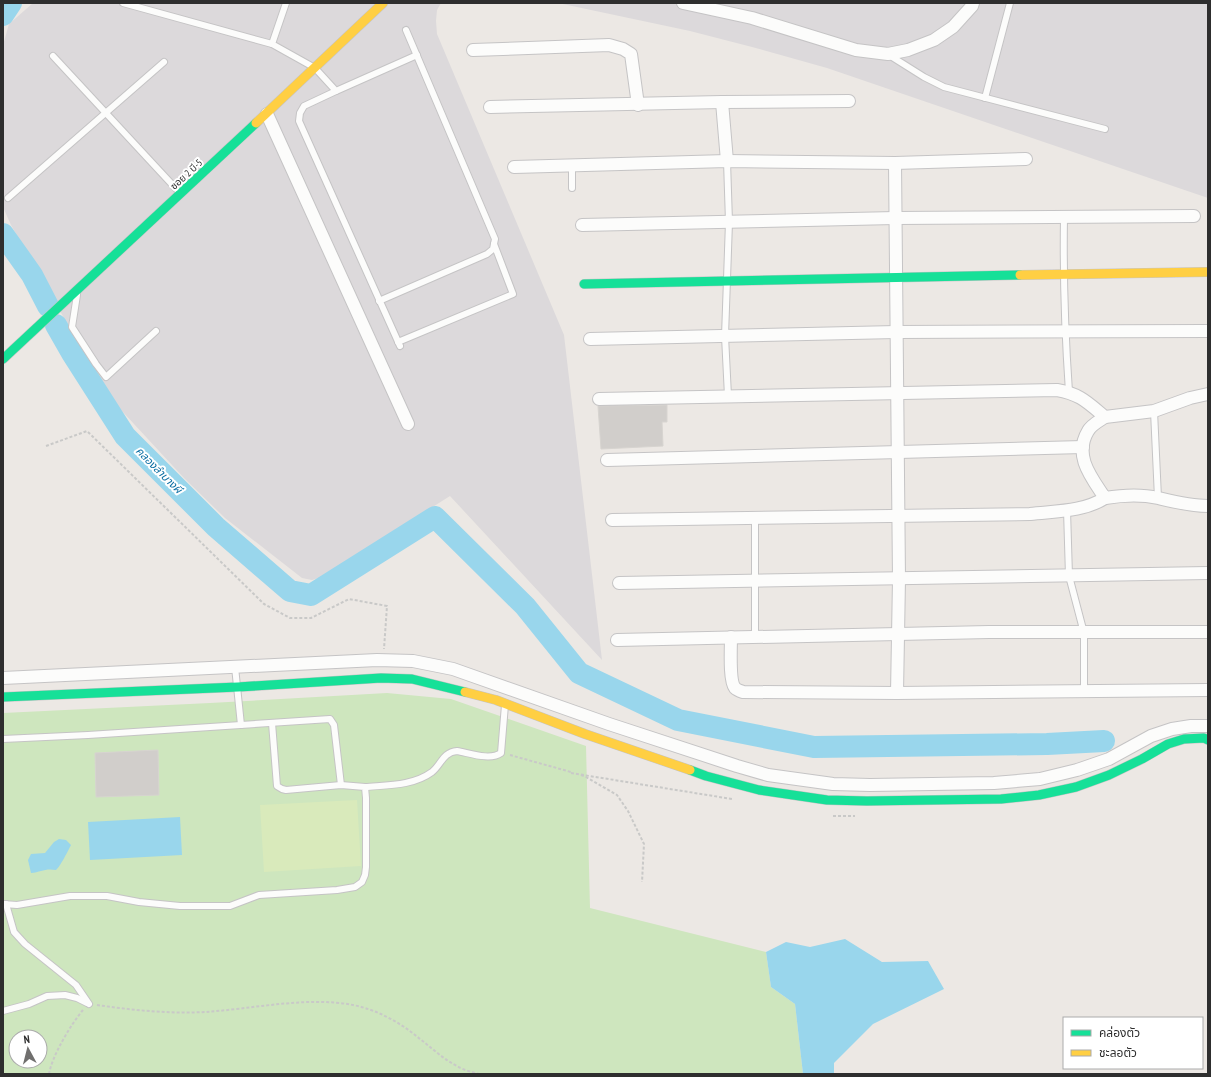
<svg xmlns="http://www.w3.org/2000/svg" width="1211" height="1077" font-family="'PT Sans Narrow','Noto Sans Thai',sans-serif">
  <rect width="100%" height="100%" fill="#ece8e4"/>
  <g fill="#dcd9db">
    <polygon points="33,3 441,3 437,10 436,21 437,34 564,335 602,660 450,496 322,577 312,580 302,578 225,518 184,478 109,397 11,225 3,207 3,45 9,24"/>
    <polygon points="558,3 1208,3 1208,198 827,68 752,47 690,31"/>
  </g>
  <path fill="#cee6be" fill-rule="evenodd" d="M387,693L451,699L586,746L590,908L766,952L771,987L795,1004L803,1074H3V713L210,703ZM16,1037H40V1061H16Z"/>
  <polygon fill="#d9eabb" points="357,800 361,866 264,872 260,805"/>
  <g fill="#99d6ec">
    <polygon points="180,817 182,855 90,860 88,822"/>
    <path d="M59,839L66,840L71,845C69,849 60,867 56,870C45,868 41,872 31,873L28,860L31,854L45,853L54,842Z"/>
    <polygon points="845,939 882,962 928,961 944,989 873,1024 834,1063 834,1074 803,1074 795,1004 771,987 766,952 786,942 810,947"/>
  </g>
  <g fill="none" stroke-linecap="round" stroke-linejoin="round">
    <g stroke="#99d6ec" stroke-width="22">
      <polyline points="3,15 11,3"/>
      <polyline points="3,234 32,275 48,306"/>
      <polyline points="56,325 72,353 125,436 216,527 290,591 311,595 435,517 525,606 579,673 678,720 814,747 1047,744 1104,741"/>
    </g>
  </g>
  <g fill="#d1cecb" stroke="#d7d4d0">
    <polygon points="667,405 667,422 662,422 663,446 601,449 598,406"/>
    <polygon points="158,750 159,795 96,797 95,753"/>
  </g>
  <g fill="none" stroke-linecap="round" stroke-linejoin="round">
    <g stroke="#c5c4c5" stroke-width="8">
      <g id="lane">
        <polyline points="123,3 272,44"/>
        <polyline points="286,3 272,44 315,68 336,91 417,55"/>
        <polyline points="889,55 924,77 944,87 1105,129"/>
        <polyline points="53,56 180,193"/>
        <polyline points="336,91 304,106 300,113 299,121 400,346"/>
        <polyline points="985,98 1010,3"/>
        <polyline points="727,161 729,222 725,336 728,396"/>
        <polyline points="572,165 572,188"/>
        <polyline points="8,198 164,62"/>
        <path d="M1064,217C1063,276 1065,334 1069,392"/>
        <polyline points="77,295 72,327 96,364 106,377 156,331"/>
        <polyline points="379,301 487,254 493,249 495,239 406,30"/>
        <polyline points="398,342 513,294 494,244"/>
        <polyline points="1154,411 1158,498"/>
        <polyline points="1067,510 1069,576 1084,633 1084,692"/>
        <polyline points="755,518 755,637"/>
        <polyline points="235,667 241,725"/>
        <polyline points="3,739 88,735 330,719 334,725 341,785"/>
        <path d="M365,787C387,785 413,786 432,772C441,765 443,752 457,751C469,753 490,761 501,753L505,705"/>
        <polyline points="3,904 17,905 70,896 107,896 139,902 180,906 230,906 259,895 337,890 355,887 362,882 365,875 366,867 366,798 365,787 341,785 286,790 282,789 277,786 272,723"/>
        <polyline points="6,904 14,932 25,944 76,985 89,1004"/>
        <polyline points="3,1011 29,1004 47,996 65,995 77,998 87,1003"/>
      </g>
    </g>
    <g stroke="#c5c4c5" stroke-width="14">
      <g id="street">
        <polyline points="683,3 752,18 856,50 888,54 908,50 934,40 953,27 972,6 973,3"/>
        <polyline points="473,50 609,45 623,49 631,54 638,105"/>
        <polyline points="722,102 727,161"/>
        <polyline points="490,107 722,102 849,101"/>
        <polyline points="267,114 408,424"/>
        <polyline points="895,163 899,579 897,693"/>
        <polyline points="514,167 727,161 895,163 1026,159"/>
        <polyline points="582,225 895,218 1194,216"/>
        <polyline points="590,339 896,332 1208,331"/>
        <path d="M599,399L1057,390C1080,394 1087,402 1105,417L1154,411L1190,398L1208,394"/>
        <path d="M1105,417C1099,421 1091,425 1088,431C1073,456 1092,478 1105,498C1123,495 1141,494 1158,498C1175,502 1191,506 1208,506"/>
        <polyline points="607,460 1083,447"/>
        <path d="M612,520L1030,514C1055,511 1083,512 1105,498"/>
        <polyline points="619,583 1208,573"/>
        <path d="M731,637C731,648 729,681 735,688C737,690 740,691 743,692L897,693L1208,690"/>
        <polyline points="617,640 989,632 1208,632"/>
        <polyline points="3,678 377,660 413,661 453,669 609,724 737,766 768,775 833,784 870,785 994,783 1040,779 1077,770 1109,759 1151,736 1172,729 1191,726 1208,726"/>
      </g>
    </g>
    <g stroke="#c5c4c5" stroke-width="10">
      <g id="fast">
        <polyline points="584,284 1020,275"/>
        <polyline points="3,359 256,123"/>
        <polyline points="3,697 238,687 381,678 412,679 465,692"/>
        <polyline points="690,770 706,776 759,790 827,800 867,801 1001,799 1039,795 1076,787 1109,775 1142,759 1168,744 1184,739 1204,738 1208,740"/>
      </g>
    </g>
    <g stroke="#c5c4c5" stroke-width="10">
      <g id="slow">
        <polyline points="256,123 383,3"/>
        <polyline points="1020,275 1208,272"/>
        <polyline points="465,692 496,700 585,734 690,770"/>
      </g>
    </g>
    <g stroke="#c9c9c8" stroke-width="2" stroke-dasharray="3 2" stroke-linecap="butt">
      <polyline points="46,446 87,431 264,604 290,618 311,618 349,599 387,606 384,649"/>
      <polyline points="510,755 571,772"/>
      <polyline points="571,773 732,799"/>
      <polyline points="581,775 586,777 617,795 628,811 644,844 642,882"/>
      <polyline points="833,816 855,816"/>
      <path d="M97,1005C132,1010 169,1014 205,1012C252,1009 308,996 353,1005C378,1010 401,1023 420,1039C432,1048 443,1059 457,1066C463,1070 472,1072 479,1074"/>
      <path d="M49,1074C52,1056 71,1024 83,1010"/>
    </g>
    <use href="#lane" stroke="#fcfcfb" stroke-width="6"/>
    <use href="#street" stroke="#fcfcfb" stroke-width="12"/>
    <use href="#fast" stroke="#16e098" stroke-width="9"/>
    <use href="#slow" stroke="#ffcf43" stroke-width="9"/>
  </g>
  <g text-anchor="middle" stroke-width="4" stroke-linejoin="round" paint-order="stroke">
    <g font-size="10" fill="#2e2e2e" stroke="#fff">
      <text transform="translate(186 174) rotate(-43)" y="4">ซอย 2 บี-5</text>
    </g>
    <g font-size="11" font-style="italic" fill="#0d6fa3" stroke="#fff">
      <text transform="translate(159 470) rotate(45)" y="4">คลองลำบางผี</text>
    </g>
  </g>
  <rect width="1211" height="1077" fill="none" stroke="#2e2e2e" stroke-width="8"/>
  <rect x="1063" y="1017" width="140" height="52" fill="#ffffff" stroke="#ababab"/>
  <rect x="1071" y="1030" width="20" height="6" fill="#16e098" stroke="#ababab"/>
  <text x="1099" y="1037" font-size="12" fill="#2e2e2e">คล่องตัว</text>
  <rect x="1071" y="1050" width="20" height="6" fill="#ffcf43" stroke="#ababab"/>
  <text x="1099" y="1057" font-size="12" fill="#2e2e2e">ชะลอตัว</text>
  <g transform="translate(28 1049) rotate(353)"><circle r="19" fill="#ffffff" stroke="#ababab"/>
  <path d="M0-3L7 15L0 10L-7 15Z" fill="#706f6e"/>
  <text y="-6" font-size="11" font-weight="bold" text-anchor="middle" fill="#2e2e2e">N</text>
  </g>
</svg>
